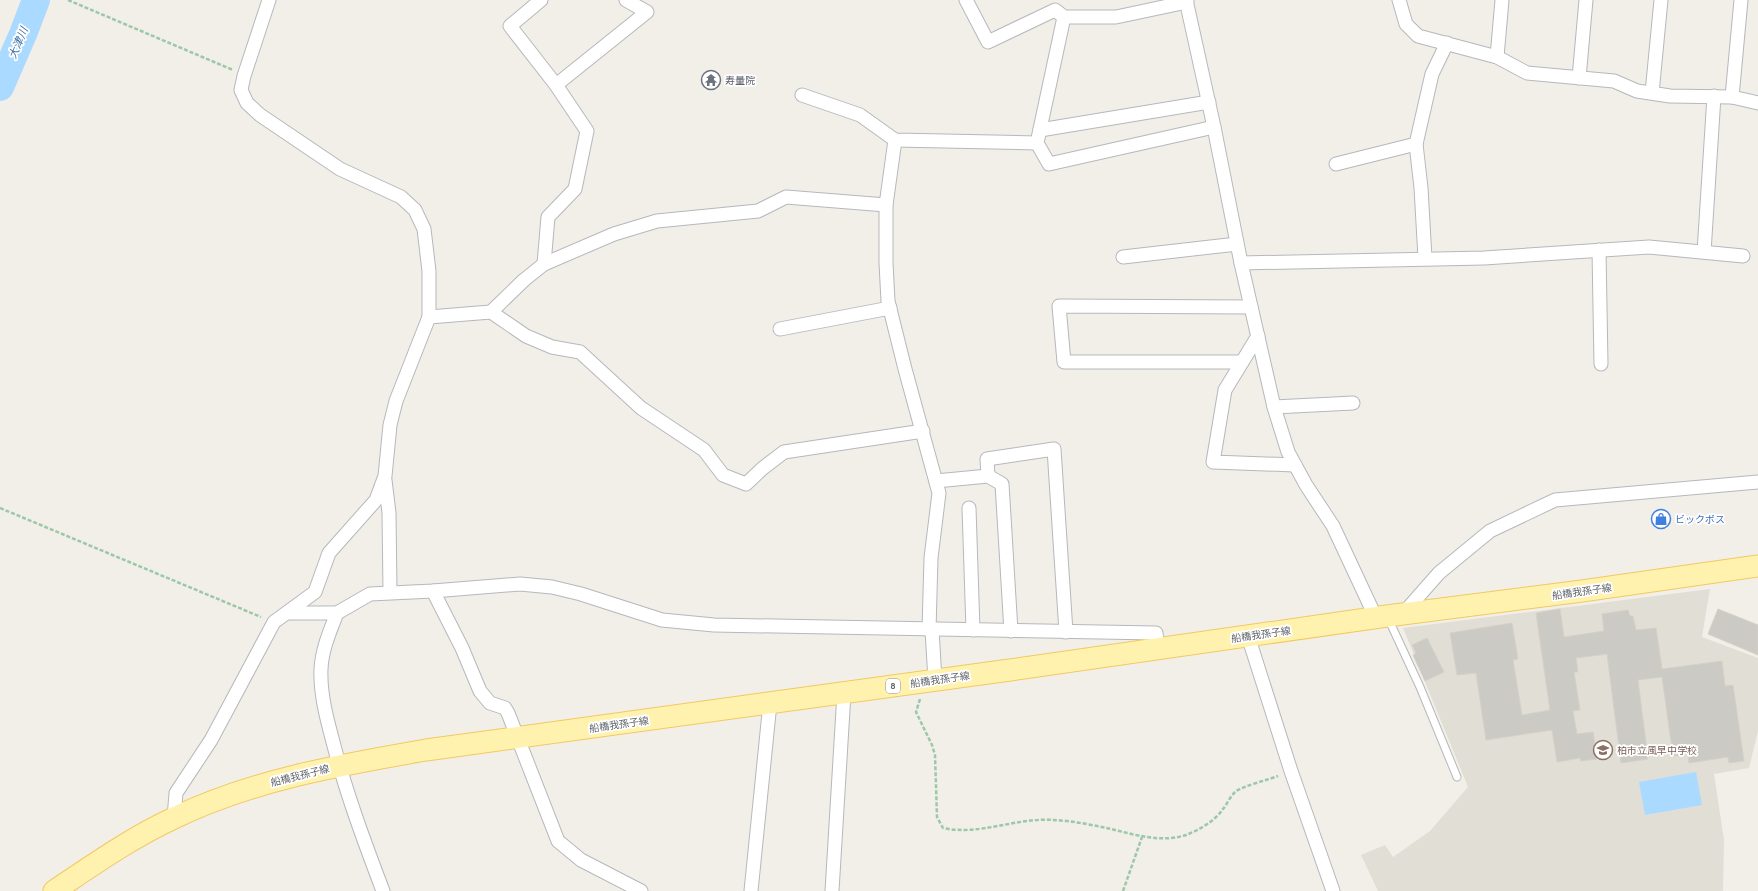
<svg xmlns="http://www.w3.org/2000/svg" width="1758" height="891" font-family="Quicksand,'Noto Sans JP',sans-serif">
  <rect width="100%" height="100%" fill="#f1efe8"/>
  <polygon fill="#e1ded6" points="1710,589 1702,637 1758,658 1758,731 1749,768 1714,774 1724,840 1723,891 1378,891 1361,855 1385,845 1393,857 1430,831 1468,787 1403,628"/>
  <polygon fill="#aadaff" points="1696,772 1702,805 1645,815 1639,782"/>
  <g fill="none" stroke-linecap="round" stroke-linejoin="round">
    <polyline stroke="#aadaff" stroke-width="28" points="0,87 23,34 36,0"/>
  </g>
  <g fill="#cccac5" stroke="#d6d1c6">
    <polygon points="1560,609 1564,637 1604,631 1602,614 1628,610 1630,616 1633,616 1636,630 1656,628 1662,669 1722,661 1725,686 1733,685 1744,761 1729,763 1728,757 1689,763 1688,754 1673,756 1662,677 1638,680 1648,759 1621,763 1607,654 1576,658 1578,672 1574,672 1580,710 1573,711 1577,734 1593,732 1597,759 1581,761 1580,758 1557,762 1552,730 1486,740 1476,673 1457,675 1450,633 1512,623 1518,659 1513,660 1522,715 1550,710 1536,613"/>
    <polygon points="1718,609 1758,625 1758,655 1708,634"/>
    <polygon points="1427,638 1444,672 1425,681 1413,655 1416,653 1412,645"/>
  </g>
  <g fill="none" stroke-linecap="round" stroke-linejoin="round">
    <g stroke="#b5b8bc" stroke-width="9">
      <polyline id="service" points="1388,618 1420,687 1457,777"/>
    </g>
    <g stroke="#b5b8bc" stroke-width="15">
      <g id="minor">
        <polyline points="541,0 510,26 556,85 587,131 575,189 548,217 544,264"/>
        <polyline points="966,0 988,42 1055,10 1064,17 1116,17 1187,2"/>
        <polyline points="1186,0 1214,127 1241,263 1274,407 1288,452 1306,485 1333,526 1376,618"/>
        <polyline points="1399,0 1406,24 1418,36 1497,57 1527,73 1614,81 1637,91 1670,96 1732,97 1758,103"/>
        <polyline points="1497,57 1502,0"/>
        <polyline points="1579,78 1586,0"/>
        <polyline points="556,85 647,12 626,0"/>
        <polyline points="1652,93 1661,0"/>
        <polyline points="802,95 860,115 895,140 1037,143 1064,17"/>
        <polyline points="1732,97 1741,0"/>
        <polyline points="1040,130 1209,102"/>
        <polyline points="895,140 886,205 886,263 888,301 905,369 939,493 931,558 929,630"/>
        <polyline points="1037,143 1049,164 1214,127"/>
        <polyline points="1336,164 1416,144"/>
        <polyline points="1599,250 1601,364"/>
        <polyline points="1704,252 1714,96"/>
        <polyline points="1123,257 1237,244"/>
        <polyline points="1425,258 1421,188 1416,144 1432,74 1447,43"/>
        <polyline points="1241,263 1484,258 1649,247 1743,256"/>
        <polyline points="491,312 526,336 552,347 580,352 641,408 704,450 723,475 746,484 763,468 784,452 923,431"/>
        <polyline points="429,317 491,312 524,280 544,264 614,234 657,221 758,211 786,197 886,205"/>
        <polyline points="780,329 890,308"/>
        <polyline points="1258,336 1225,390 1213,462 1295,465"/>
        <polyline points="1242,362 1064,362 1059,306 1251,307"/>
        <polyline points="1274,407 1353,403"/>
        <polyline points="988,476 1002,484 1011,631"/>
        <polyline points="385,480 389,513 390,592"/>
        <polyline points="936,481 988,476 987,459 1054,449 1066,632"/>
        <polyline points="969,508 973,630"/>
        <polyline points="433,591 462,648 480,691 490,703 505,708 508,713 558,841 581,860 641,891"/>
        <polyline points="289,613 337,613 370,594 433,591 520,584 552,587 581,594 662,620 714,625 1156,633 1158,649"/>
        <path d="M337,613C330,631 322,649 321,669C320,692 326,716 332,738C345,790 364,841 383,891"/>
        <polyline points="1402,615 1439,573 1490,531 1555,500 1758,482"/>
        <polyline points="932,630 935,680"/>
        <polyline points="1248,636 1291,771 1333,891"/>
        <polyline points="174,818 176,793 211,740 274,622 315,592 329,553 376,500 385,476 390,425 396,401 429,317 429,271 424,229 415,210 401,197 340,169 260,115 247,103 241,90 244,76 269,0"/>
        <polyline points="751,891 770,703"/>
        <polyline points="832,891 844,693"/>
      </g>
    </g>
    <g stroke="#f2c960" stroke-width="23">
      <path id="primary" d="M54,891C93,865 131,838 174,818C253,780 339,765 426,750L1010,670L1387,616L1582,591L1758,566"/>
    </g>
    <g stroke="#9cc7a9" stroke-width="2.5" stroke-dasharray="4 2" stroke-linecap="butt">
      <polyline points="68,0 233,70"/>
      <polyline points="0,508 261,617"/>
      <path d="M920,699L916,712L932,745L935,755L937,817L943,828C980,836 1017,817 1054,820C1073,821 1093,825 1111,829C1136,835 1161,843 1186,835C1199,830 1215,821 1223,809C1227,804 1230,797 1235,792C1242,786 1268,780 1278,776"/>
      <polyline points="1123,891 1142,837"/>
    </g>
    <use href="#service" stroke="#fff" stroke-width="7"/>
    <use href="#minor" stroke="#fff" stroke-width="13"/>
    <use href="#primary" stroke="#fff2af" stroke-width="21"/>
  </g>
  <defs>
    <g id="temple-ring" transform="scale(1)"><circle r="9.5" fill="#fff" stroke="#6b7280" stroke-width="1.5"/><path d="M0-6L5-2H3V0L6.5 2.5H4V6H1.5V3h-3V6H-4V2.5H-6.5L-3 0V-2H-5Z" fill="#6b7280"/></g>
    <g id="shop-ring" transform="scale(1)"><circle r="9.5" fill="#fff" stroke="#3f7fe0" stroke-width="1.5"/><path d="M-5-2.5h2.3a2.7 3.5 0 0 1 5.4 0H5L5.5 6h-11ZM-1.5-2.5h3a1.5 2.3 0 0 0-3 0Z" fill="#3f7fe0"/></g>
    <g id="school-ring" transform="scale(1)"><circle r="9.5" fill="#fff" stroke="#8d6e63" stroke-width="1.5"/><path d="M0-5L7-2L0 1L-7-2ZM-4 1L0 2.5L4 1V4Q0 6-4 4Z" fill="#8d6e63"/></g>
  </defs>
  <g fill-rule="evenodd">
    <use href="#temple-ring" x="711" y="80"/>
    <use href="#shop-ring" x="1661" y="519"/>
    <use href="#school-ring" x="1603" y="750"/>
  </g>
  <g text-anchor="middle" stroke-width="3.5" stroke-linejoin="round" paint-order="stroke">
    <rect fill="#fff" stroke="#8f9295" stroke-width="1" x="886" y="679" width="14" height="14" rx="3"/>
    <g font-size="9" font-weight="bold" fill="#5f6368">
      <text x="893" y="689">8</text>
    </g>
    <g font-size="10" fill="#5b616d" stroke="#fff" text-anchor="start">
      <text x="725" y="84">寿量院</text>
    </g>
    <g font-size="10" fill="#366cbe" stroke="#fff" text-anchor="start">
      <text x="1675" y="523">ビックボス</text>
    </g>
    <g font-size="10" fill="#5f6368" stroke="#fff">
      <text transform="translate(1582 591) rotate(-8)" y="4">船橋我孫子線</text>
      <text transform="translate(1261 634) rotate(-8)" y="4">船橋我孫子線</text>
      <text transform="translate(940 679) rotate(-8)" y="4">船橋我孫子線</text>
      <text transform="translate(619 724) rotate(-8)" y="4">船橋我孫子線</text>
      <text transform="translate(300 775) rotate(-14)" y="4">船橋我孫子線</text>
    </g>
    <g font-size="10" fill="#785e54" stroke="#fff" text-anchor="start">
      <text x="1617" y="754">柏市立風早中学校</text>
    </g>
    <g font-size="11" font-style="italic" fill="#4174aa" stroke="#fff">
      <text transform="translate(18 43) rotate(-67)" y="4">大津川</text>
    </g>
  </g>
</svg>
